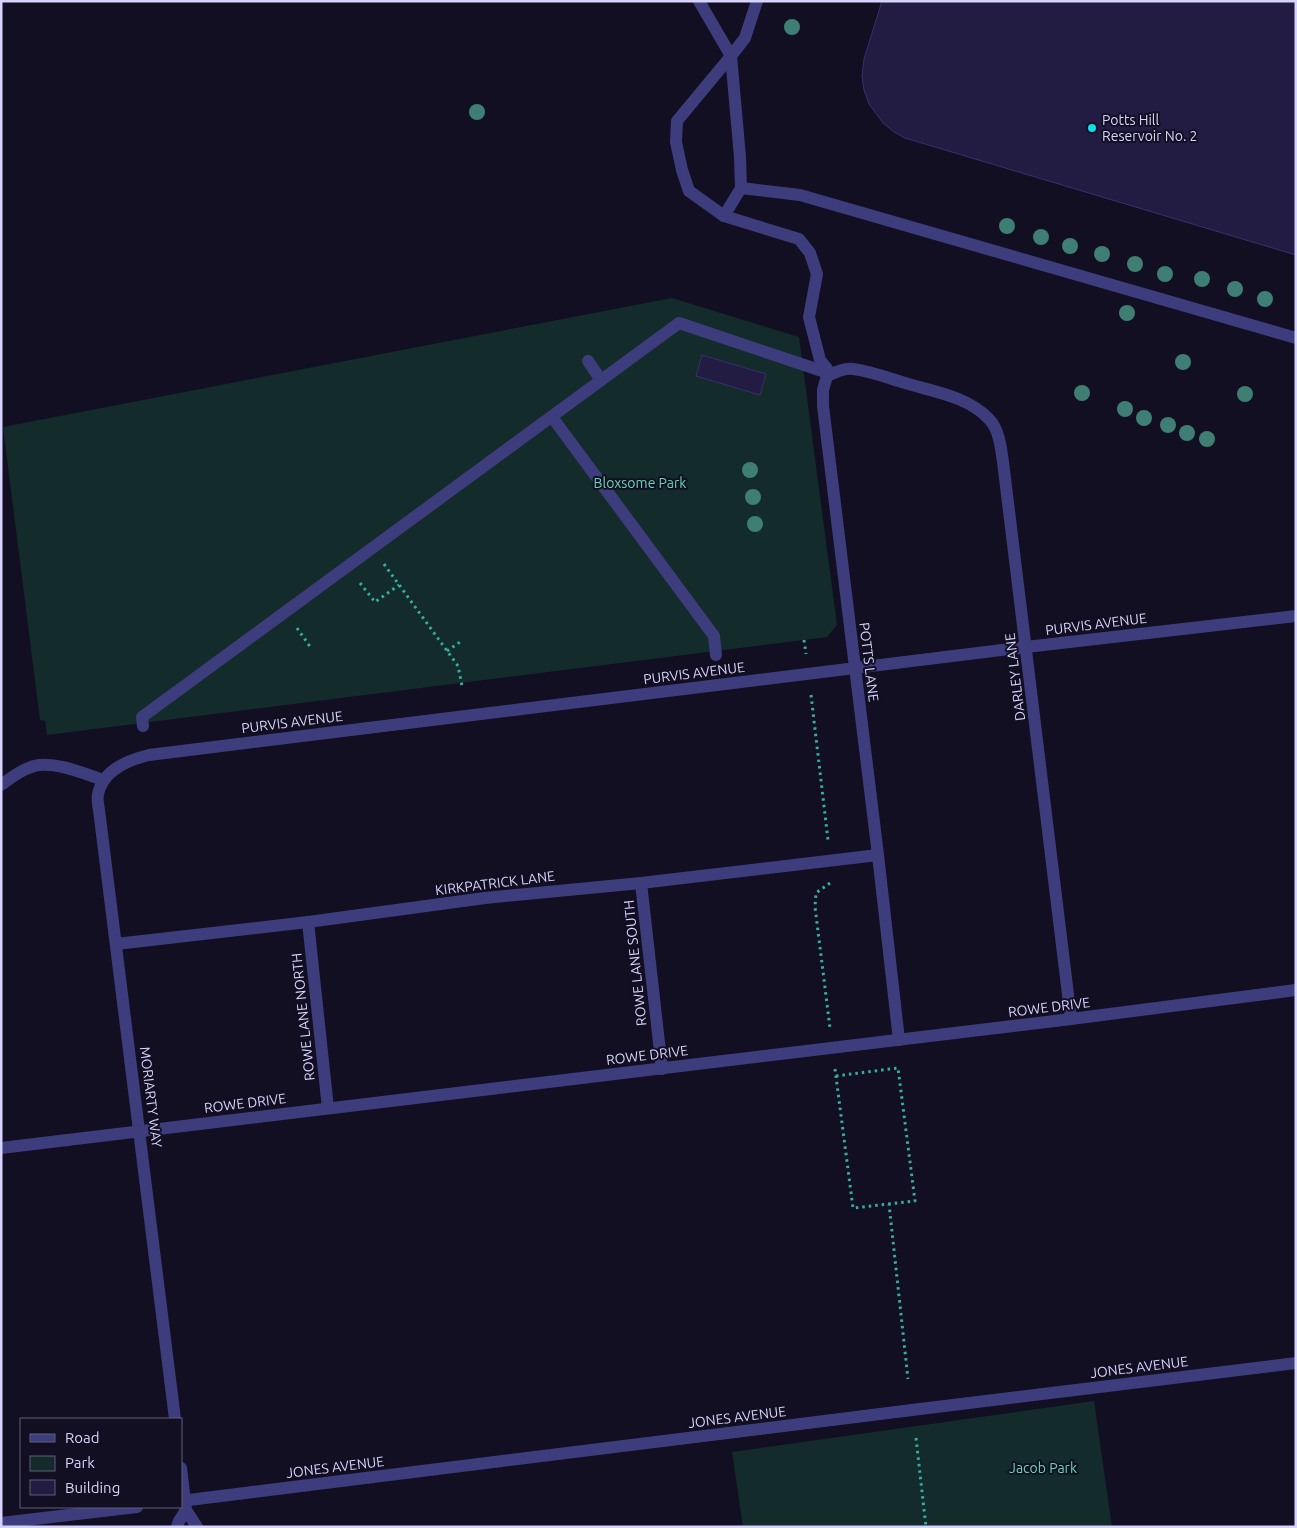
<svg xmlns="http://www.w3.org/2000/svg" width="1297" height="1528" font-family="Ubuntu,sans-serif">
  <rect width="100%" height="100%" fill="#120f22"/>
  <g fill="#132b2a">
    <polygon points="672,298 799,337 837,625 827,637 47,735 45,721 40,720 3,427"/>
    <polygon points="1094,1401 1112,1527 743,1527 732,1452"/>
  </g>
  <g fill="#221c42" stroke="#39306c">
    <polygon points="882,1 1296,1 1296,255 905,138 894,132 883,123 869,104 864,90 862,76 864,59"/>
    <polygon points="702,355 766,374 760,395 696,376"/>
  </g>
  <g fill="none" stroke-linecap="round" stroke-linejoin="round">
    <g stroke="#36ada1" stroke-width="3" stroke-dasharray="2.5 4" stroke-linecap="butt">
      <polyline points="384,564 458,666 462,686"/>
      <polyline points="360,583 375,602 399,585"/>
      <polyline points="297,628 311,648"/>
      <polyline points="804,640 806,654"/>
      <polyline points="447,651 463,640"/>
      <polyline points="811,695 828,840"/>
      <polyline points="830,883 816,893 815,907 830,1028"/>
      <polyline points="835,1069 853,1208 889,1204 908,1379"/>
      <polyline points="836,1076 898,1068 915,1201 889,1204"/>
      <polyline points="916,1438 926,1527"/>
    </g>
    <g stroke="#3d3d7e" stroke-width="12">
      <polyline points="699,1 731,56 740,157 741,188 724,216"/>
      <polyline points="757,1 745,38 731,56 677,121 676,142 682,170 689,191 724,216 799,239 810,253 817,274 809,317 820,360 831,374"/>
      <polyline points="741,188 800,195 1296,338"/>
      <polyline points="641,883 662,1069"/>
      <polyline points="308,922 328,1108"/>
    </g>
    <g stroke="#3d3d7e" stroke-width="12">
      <polyline points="588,361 601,380"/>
      <polyline points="552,417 714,636 716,655"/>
      <polyline points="143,726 142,717 679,323 831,374"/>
    </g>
    <g stroke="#3d3d7e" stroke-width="12">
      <path d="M1,785C12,777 25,767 39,765C61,763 84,774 104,780"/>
      <polyline points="116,944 308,922 485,898 641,883 878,855"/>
      <path d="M899,1040L878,855L823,406V390L827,376C836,372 843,368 853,369C870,371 888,378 905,383C934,392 967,396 989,419C999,429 1001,448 1003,462L1071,1019"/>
      <polyline points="1,1148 1071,1019 1296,990"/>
      <path d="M175,1419L99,810C98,805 97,799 98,794C103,770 128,760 149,755L1026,647L1296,616"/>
      <polyline points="181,1468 186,1510 197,1527"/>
      <polyline points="181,1501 912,1410 1296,1363"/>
      <polyline points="1,1523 137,1507"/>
      <polyline points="177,1527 179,1521 186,1510"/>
    </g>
  </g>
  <g fill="#3f7e73">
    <circle cx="792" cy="27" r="8"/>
    <circle cx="477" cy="112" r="8"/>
    <circle cx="1007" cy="226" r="8"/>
    <circle cx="1041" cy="237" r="8"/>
    <circle cx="1070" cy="246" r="8"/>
    <circle cx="1102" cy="254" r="8"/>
    <circle cx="1135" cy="264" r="8"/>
    <circle cx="1165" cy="274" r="8"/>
    <circle cx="1202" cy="279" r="8"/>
    <circle cx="1235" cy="289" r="8"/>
    <circle cx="1265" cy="299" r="8"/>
    <circle cx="1127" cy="313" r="8"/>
    <circle cx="1183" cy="362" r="8"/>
    <circle cx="1082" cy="393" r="8"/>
    <circle cx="1245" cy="394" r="8"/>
    <circle cx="1125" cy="409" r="8"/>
    <circle cx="1144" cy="418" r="8"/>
    <circle cx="1168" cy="425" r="8"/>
    <circle cx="1187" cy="433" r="8"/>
    <circle cx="1207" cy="439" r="8"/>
    <circle cx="750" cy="470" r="8"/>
    <circle cx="753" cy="497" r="8"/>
    <circle cx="755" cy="524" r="8"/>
  </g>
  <circle fill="#0fdfec" stroke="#120f22" stroke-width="2" cx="1092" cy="128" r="5"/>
  <g text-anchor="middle" stroke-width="4" stroke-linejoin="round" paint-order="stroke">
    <g font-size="14" fill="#d6d3fc" stroke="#120f22" text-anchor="start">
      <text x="1102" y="125">Potts Hill<tspan x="1102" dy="16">Reservoir No. 2</tspan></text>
    </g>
    <g font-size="14" fill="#63d8b6" stroke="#120f22">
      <text x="640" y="488">Bloxsome Park</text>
      <text x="1043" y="1473">Jacob Park</text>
    </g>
    <g font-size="14" fill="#d6d3fc" stroke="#120f22">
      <text transform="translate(1096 624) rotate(-7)" y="5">PURVIS AVENUE</text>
      <text transform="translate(869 662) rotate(83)" y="5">POTTS LANE</text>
      <text transform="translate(694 673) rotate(-7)" y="5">PURVIS AVENUE</text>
      <text transform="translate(1015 677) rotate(-97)" y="5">DARLEY LANE</text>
      <text transform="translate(292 722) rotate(-7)" y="5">PURVIS AVENUE</text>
      <text transform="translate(495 883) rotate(-7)" y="5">KIRKPATRICK LANE</text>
      <text transform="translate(635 963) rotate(-96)" y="5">ROWE LANE SOUTH</text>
      <text transform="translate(1049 1007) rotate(-7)" y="5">ROWE DRIVE</text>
      <text transform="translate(303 1017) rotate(-96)" y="5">ROWE LANE NORTH</text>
      <text transform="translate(647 1055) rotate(-7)" y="5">ROWE DRIVE</text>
      <text transform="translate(151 1097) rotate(83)" y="5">MORIARTY WAY</text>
      <text transform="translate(245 1103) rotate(-7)" y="5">ROWE DRIVE</text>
      <text transform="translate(1139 1367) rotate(-7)" y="5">JONES AVENUE</text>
      <text transform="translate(737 1417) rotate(-7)" y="5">JONES AVENUE</text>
      <text transform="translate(335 1467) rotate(-7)" y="5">JONES AVENUE</text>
    </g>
  </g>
  <rect width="1297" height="1528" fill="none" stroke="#d6d3fc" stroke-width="5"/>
  <rect x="20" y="1418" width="162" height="90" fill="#120f22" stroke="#605d79"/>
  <rect x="30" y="1434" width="25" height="8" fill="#3d3d7e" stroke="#605d79"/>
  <text x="65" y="1443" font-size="15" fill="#d6d3fc">Road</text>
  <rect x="30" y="1456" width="25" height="15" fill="#132b2a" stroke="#605d79"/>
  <text x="65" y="1468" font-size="15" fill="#d6d3fc">Park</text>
  <rect x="30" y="1480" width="25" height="15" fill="#221c42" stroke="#605d79"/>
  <text x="65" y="1493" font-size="15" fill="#d6d3fc">Building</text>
</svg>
